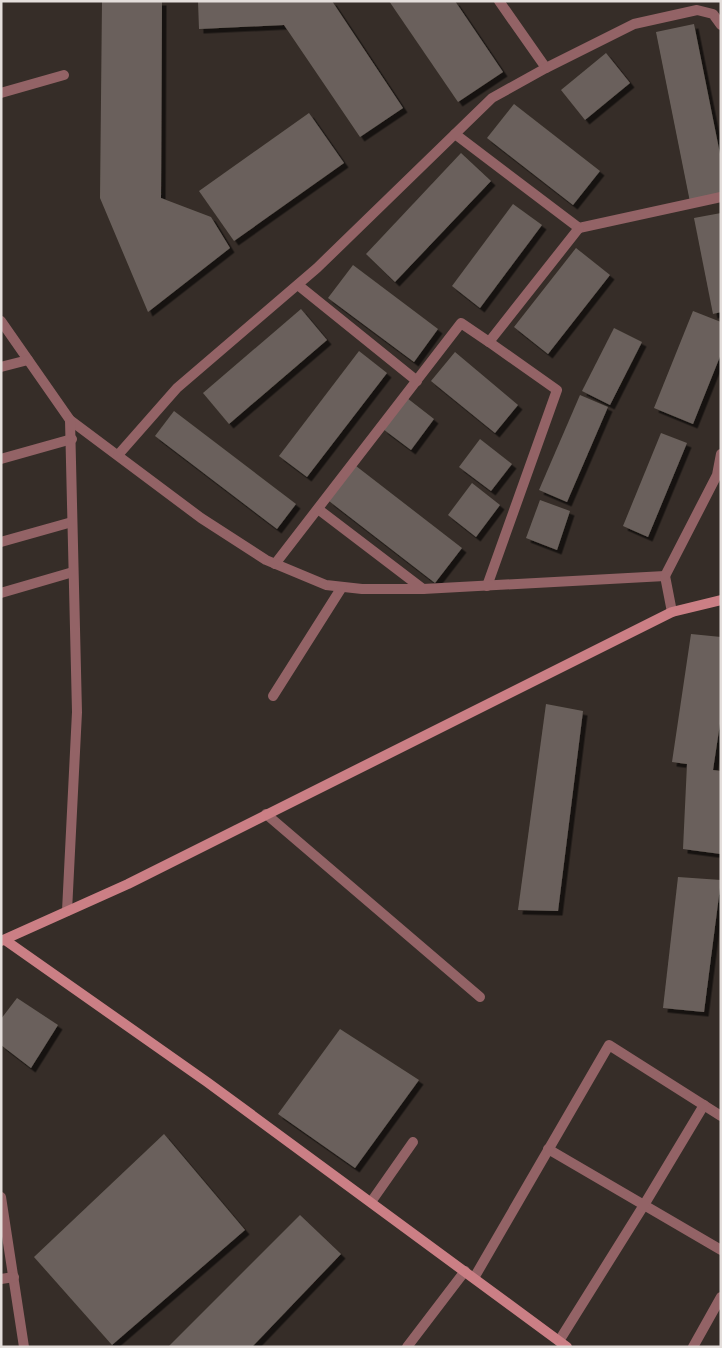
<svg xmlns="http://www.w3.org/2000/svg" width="722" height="1348" font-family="Commissioner,sans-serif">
  <defs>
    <filter id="shadow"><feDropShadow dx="4.5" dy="4.5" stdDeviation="0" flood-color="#0009"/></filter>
  </defs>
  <rect width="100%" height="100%" fill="#362d28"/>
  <g fill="#6a615b" filter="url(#shadow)">
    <polygon points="102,1 162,1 161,198 211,217 230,248 148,312 100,198"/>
    <polygon points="198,1 332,1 403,108 360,137 284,25 199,29"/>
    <polygon points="389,1 455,1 503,72 458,102"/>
    <polygon points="694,24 721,159 721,196 690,202 656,32"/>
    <polygon points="606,53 630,83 585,120 561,90"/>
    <polygon points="514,104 600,171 573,205 487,138"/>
    <polygon points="309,113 344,163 234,241 199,191"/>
    <polygon points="461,153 491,181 395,282 366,254"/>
    <polygon points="513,204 542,225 480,308 452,286"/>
    <polygon points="721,213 721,312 713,314 694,218"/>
    <polygon points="576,248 610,275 548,354 514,327"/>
    <polygon points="353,265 438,329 414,362 328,298"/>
    <polygon points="301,309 327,340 229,424 203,393"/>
    <polygon points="693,311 721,322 721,354 693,424 654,408"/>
    <polygon points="614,328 642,342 610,405 582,391"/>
    <polygon points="359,351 387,373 307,477 279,456"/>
    <polygon points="455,352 518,405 495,433 431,381"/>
    <polygon points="580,395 608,407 567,502 539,490"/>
    <polygon points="407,398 434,419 411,450 383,429"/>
    <polygon points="174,411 296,504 277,529 155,436"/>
    <polygon points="661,433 687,443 648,537 623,526"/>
    <polygon points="480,439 512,464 491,491 459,467"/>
    <polygon points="356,466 462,548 435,583 329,501"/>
    <polygon points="472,483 500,505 476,537 448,515"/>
    <polygon points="540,500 570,511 557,550 526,538"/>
    <polygon points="691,634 721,637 721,717 713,770 721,771 721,854 683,849 687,764 672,762"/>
    <polygon points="546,704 583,711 558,911 518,910"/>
    <polygon points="678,877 721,880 704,1012 663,1008"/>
    <polygon points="17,998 58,1025 31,1068 1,1045 1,1019"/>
    <polygon points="340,1029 419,1080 355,1168 278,1114"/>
    <polygon points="164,1134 245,1230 112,1345 34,1257"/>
    <polygon points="300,1215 341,1254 252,1347 168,1347"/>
  </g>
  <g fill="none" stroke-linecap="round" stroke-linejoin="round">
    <g stroke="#936366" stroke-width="10">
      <polyline points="499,1 546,68"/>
      <polyline points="455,134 579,228 721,197"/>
      <polyline points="298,285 417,381"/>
      <polyline points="318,509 423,589"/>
      <polyline points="275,564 461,323 489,342"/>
      <polyline points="487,586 557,390 489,342 579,228"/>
    </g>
    <g stroke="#936366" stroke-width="10">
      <polyline points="1,93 64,75"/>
      <polyline points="1,321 70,420 201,518 266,560 326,585 362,589 423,589 665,576 672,612"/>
      <polyline points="1,367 28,360"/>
      <polyline points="118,455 177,388 317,268 492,98 546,68 634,24 697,10 713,14 721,25"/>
      <polyline points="1,459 72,439"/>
      <polyline points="1,542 72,522"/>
      <polyline points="665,576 717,475 721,454"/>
      <polyline points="1,593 73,572"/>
      <polyline points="273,696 342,587"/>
      <polyline points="266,814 480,997"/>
      <polyline points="67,911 77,712 70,420"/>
      <polyline points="548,1149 721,1250"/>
      <polyline points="1,1197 24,1347"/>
      <polyline points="371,1202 413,1142"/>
      <polyline points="474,1278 609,1045 721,1116"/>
      <polyline points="1,1279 14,1277"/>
      <polyline points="559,1341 644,1205 704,1105"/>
      <polyline points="407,1347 465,1271"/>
      <polyline points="693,1347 721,1297"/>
    </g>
    <g stroke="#cb7f85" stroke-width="10">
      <polyline points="5,940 207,1082 567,1347"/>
      <polyline points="1,941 128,884 672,612 721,600"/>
    </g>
  </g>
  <rect width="722" height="1348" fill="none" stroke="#e4dedb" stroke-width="5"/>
</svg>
